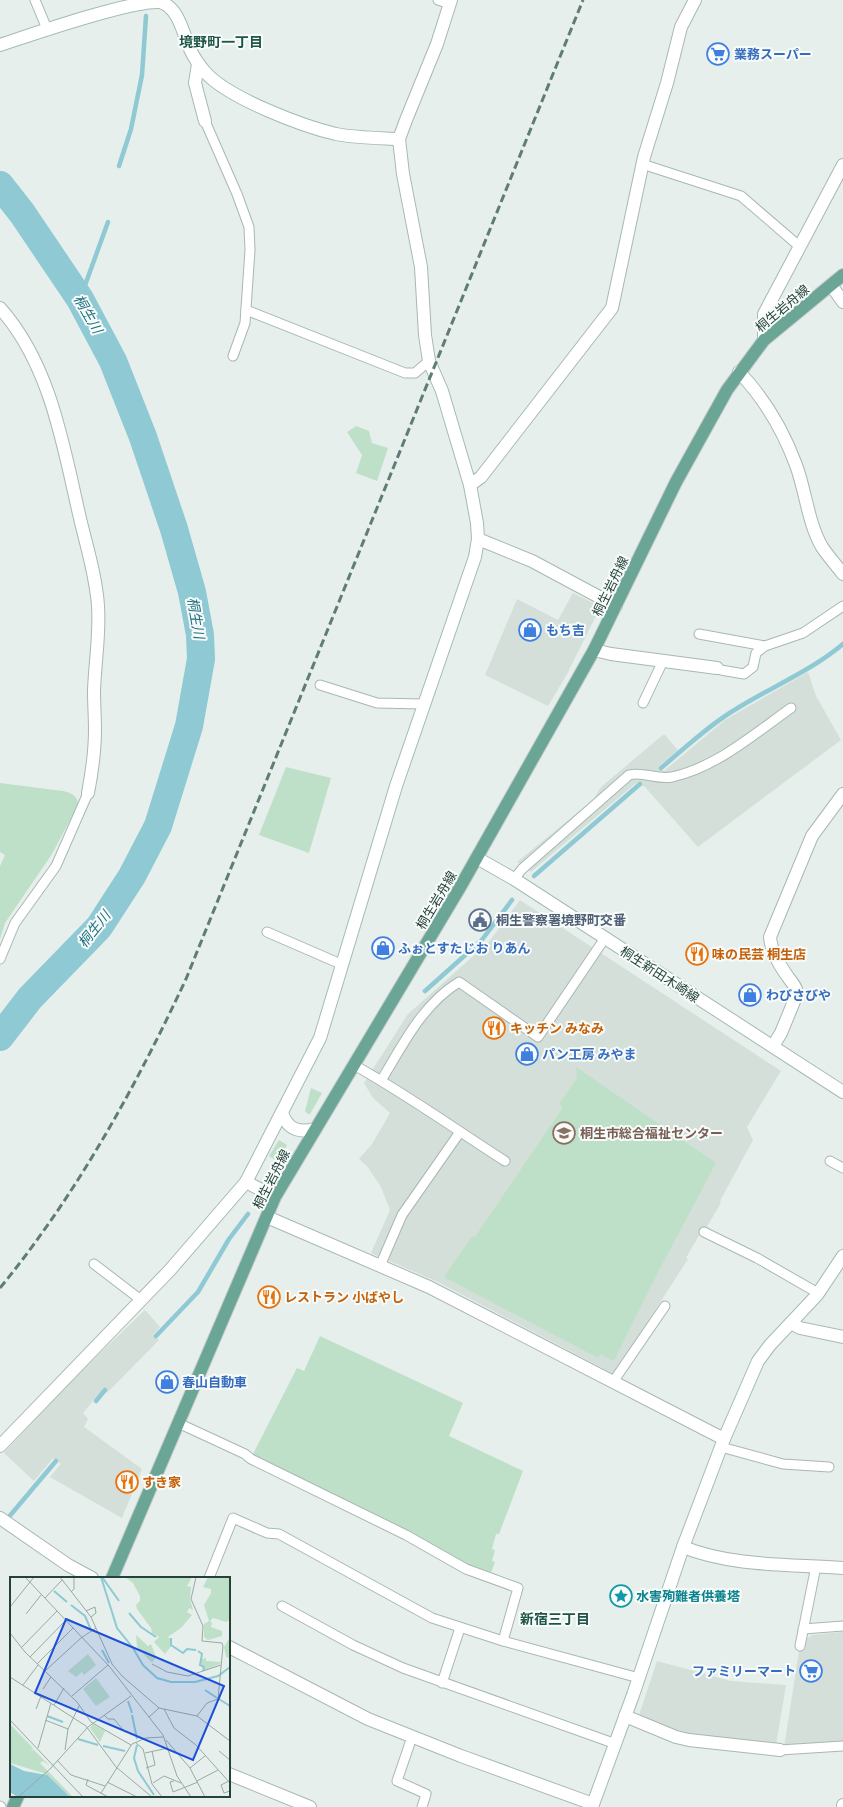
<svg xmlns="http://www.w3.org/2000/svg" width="843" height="1807" font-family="'Archivo Narrow','Noto Sans JP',sans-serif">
  <rect width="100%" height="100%" fill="#e6efeb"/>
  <g fill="#d4dfda">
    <polygon points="573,593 593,603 597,614 566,676 548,706 485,675 517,599 558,620"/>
    <polygon points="808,672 816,696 841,740 698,847 645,787 636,783 531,872 517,862 593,800 601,787 664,734 678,750 658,767 664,771 725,720"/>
    <polygon points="520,900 781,1071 747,1127 753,1140 720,1201 721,1203 706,1228 704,1227 686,1258 688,1259 614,1374 438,1282 371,1253 390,1210 381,1187 367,1166 359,1159 372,1144 390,1113 373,1098 364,1083 408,1014 488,943"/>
    <polygon points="145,1310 160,1327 153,1335 159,1340 107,1393 103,1389 83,1413 88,1419 84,1427 142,1469 122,1518 50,1477 61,1464 53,1458 34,1481 4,1453 69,1383"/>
    <polygon points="843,1632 843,1742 784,1747 799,1651 803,1651 805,1640 812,1635"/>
    <polygon points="657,1661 731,1681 786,1685 776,1745 690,1736 640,1717 639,1715"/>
  </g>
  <g fill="#bfe0c8">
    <polygon points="356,426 369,431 372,443 388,448 377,481 356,473 362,455 347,432"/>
    <polygon points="286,767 331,778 309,853 259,835"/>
    <path d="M0,783L63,791C72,793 78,796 78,805L52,854L5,923L0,939V866L5,855L0,852Z"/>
    <polygon points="576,1067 716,1163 655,1278 614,1361 600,1354 598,1358 444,1277 472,1236 475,1237 563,1107 559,1104 577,1078"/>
    <polygon points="311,1088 322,1093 310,1114 308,1114 305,1111"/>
    <polygon points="279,1140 287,1145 277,1161 269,1156"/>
    <polygon points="320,1336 463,1403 449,1436 523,1471 499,1534 496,1534 492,1549 495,1550 492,1561 495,1562 490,1575 432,1548 345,1500 252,1456 297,1368 304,1371"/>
  </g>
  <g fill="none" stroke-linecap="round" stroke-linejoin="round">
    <g stroke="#8ec9d4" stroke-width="4.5">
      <polyline points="119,166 131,129 142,75 146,16"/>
      <polyline points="80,299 108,222"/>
      <path d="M661,768C685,748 709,725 736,709C771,687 811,671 843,644"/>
      <polyline points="534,876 640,784"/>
      <polyline points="425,991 481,941 512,900"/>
      <polyline points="156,1336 198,1292 229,1239 248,1214"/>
      <polyline points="96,1401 105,1390"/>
      <polyline points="8,1518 56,1461"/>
    </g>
    <polyline stroke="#8ec9d4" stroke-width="28" points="0,185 22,213 80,299 113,361 143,437 174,529 192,592 200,635 201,659 189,726 158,826 132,876 99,927 30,998 0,1037"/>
    <g stroke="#a8b8b2" stroke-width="11">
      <g id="lane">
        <polyline points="35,0 47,29"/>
        <polyline points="438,0 450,4"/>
        <polyline points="205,121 237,194 249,227 250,250 245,323 233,356"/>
        <polyline points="642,164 741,196 799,246"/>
        <polyline points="246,310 405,373 415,373 429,361"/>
        <polyline points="699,634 765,646"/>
        <polyline points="717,668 721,670 744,674 753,667 756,653 765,646 803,633 843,606"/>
        <polyline points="320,685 377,703 423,704"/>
        <polyline points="643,703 663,661"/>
        <path d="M514,879L522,869L629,775C643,771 657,780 672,777C717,767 754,734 791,708"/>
        <polyline points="267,932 343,965"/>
        <polyline points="0,959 15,923 56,866 88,793"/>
        <path d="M354,1065C406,1094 455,1129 505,1161"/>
        <path d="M382,1079C404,1043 422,1005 459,982L538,1037L605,938"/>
        <polyline points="830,1161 843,1168"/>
        <polyline points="704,1232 757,1258 818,1293"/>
        <polyline points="94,1264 141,1300"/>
        <polyline points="380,1266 402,1215 460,1132"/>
        <polyline points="613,1382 665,1306"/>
        <polyline points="178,1423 245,1454 251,1459 406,1535 466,1569 518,1588 503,1641"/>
        <polyline points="721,1447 783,1464 829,1467"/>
        <polyline points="209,1578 233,1518 267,1533 279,1534 432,1618 503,1641 639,1678"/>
        <polyline points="282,1606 353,1645 403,1668 616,1744"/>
        <polyline points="803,1629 843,1626"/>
        <polyline points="800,1646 816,1566"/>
        <polyline points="442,1683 460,1628"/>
        <polyline points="412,1737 397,1781 426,1794 422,1807"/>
        <polyline points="780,1750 843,1746"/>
        <polyline points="0,1806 1,1807"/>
      </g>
    </g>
    <g stroke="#a8b8b2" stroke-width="14">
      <g id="street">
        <polyline points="198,64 195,83 205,121"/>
        <polyline points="831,285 843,302"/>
        <path d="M0,308C50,364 63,444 79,514C86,545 96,575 98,606C100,634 95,662 94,691C94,704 95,717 95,730C95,751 92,772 88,793"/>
        <polyline points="764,340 764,314 843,165"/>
        <polyline points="429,361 425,335 421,267 403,174 399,139 406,120 437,44 451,0"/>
        <path d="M739,372C765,399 783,430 796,465C806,492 808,523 822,547C828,556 836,565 843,574"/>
        <polyline points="470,485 481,477 612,308 644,157 667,83 681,27 695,0"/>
        <polyline points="478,539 532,561 616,606"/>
        <polyline points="594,650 611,654 717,668"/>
        <path d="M773,1046L781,1033L797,994C797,987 792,983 788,977C780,966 771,951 770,937L812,836L843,794"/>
        <polyline points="267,1217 429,1287 724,1439"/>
        <polyline points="791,1323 800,1328 843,1337"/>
        <polyline points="0,1446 170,1270"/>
        <polyline points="0,1518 68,1565 92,1578"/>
        <path d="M683,1547C733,1567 791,1564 843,1568"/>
        <polyline points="229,1647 368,1719 461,1756 593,1804"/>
        <polyline points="625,1716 676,1737 689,1740 780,1750"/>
        <polyline points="229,1774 310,1807"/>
      </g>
    </g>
    <g stroke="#a4bbb3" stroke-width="14">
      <g id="secondary">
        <path d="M0,45C33,34 131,0 160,2C179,7 183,34 190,49C194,58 199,65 205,72C228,98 302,126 336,134C356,138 379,138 399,139"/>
        <polyline points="477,858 514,879 843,1092"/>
        <path d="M282,1113C288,1130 299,1133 315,1129"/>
        <polyline points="246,1182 275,1197"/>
        <polyline points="170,1270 246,1182 320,1038 396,786 475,557 478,539 477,523 470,485 442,391 429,361"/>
        <polyline points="592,1807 633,1695 683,1547 724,1439 758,1361 770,1345 817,1295 843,1256"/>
        <polyline points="843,1807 843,1805"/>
      </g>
    </g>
    <g stroke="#c2cac8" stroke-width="14">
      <g id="primary">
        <polyline points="112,1578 275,1197 459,889 594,650 676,482 727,390 764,340 843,275"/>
        <polyline points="13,1807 18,1796"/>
      </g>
    </g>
    <use href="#lane" stroke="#fff" stroke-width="9"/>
    <use href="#street" stroke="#fff" stroke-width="12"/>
    <use href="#secondary" stroke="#fff" stroke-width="12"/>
    <use href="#primary" stroke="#6aa596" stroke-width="12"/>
    <path stroke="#5f7d75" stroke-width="3" stroke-dasharray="8 4" stroke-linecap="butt" d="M0,1288C77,1194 135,1088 186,979L583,0"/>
  </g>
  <defs>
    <g id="supermarket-ring" transform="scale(1.15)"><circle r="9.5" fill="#f7fbf9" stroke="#3f7fe0" stroke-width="1.5"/><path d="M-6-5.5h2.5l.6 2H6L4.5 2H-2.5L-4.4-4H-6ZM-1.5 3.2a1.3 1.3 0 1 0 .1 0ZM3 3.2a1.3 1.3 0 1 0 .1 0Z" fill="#3f7fe0"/></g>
    <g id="shop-ring" transform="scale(1.15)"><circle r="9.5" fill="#f7fbf9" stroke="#3f7fe0" stroke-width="1.5"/><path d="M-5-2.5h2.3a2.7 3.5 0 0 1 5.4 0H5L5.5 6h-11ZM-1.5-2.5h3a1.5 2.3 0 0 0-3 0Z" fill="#3f7fe0"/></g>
    <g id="civic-ring" transform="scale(1.15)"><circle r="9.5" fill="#f7fbf9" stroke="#5c6f8a" stroke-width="1.5"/><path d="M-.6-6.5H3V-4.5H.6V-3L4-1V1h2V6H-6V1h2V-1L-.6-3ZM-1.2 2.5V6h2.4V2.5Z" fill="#5c6f8a"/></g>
    <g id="restaurant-ring" transform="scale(1.15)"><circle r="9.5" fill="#f7fbf9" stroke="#e8710a" stroke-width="1.5"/><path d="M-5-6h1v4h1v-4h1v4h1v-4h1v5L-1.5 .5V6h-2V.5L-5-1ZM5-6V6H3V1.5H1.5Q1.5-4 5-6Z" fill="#e8710a"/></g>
    <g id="school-ring" transform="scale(1.15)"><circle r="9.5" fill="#f7fbf9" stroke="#8d6e63" stroke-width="1.5"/><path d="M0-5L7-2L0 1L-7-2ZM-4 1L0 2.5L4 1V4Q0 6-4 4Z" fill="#8d6e63"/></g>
    <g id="sight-ring" transform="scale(1.15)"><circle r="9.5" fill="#f7fbf9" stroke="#0f9aa8" stroke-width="1.5"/><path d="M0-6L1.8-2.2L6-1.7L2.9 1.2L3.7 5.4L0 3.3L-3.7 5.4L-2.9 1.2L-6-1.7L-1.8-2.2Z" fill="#0f9aa8"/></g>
  </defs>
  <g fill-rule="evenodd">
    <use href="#supermarket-ring" x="718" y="54"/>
    <use href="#shop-ring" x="530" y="630"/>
    <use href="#civic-ring" x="480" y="920"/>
    <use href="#shop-ring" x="383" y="948"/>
    <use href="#restaurant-ring" x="697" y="954"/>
    <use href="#shop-ring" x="750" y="995"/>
    <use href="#restaurant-ring" x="494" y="1028"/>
    <use href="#shop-ring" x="527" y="1054"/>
    <use href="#school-ring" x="564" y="1133"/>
    <use href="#restaurant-ring" x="269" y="1297"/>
    <use href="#shop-ring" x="167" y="1382"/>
    <use href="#restaurant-ring" x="127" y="1482"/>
    <use href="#sight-ring" x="621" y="1596"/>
    <use href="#supermarket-ring" x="811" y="1671"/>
  </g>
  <g text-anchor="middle" stroke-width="4" stroke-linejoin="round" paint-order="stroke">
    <g font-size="13" font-weight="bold" fill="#366cbe" stroke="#f7fbf9" text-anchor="start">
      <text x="734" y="59">業務スーパー</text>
      <text x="546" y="635">もち吉</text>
      <text x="398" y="953">ふぉとすたじお りあん</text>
      <text x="766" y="1000">わびさびや</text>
      <text x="542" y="1059">パン工房 みやま</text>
      <text x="182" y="1387">春山自動車</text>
      <text x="796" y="1676" text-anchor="end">ファミリーマート</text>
    </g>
    <g font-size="13" fill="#24423a" stroke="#f7fbf9">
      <text transform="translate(782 308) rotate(-40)" y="5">桐生岩舟線</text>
      <text transform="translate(610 586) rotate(-64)" y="5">桐生岩舟線</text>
      <text transform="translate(436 900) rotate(-59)" y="5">桐生岩舟線</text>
      <text transform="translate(660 974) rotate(33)" y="5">桐生新田木崎線</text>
      <text transform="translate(271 1179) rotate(-63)" y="5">桐生岩舟線</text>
    </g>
    <g font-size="13" font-weight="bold" fill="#4e5e75" stroke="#f7fbf9" text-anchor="start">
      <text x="496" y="925">桐生警察署境野町交番</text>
    </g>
    <g font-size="13" font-weight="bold" fill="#c56008" stroke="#f7fbf9" text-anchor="start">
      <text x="712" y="959">味の民芸 桐生店</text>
      <text x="510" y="1033">キッチン みなみ</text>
      <text x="284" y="1302">レストラン 小ばやし</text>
      <text x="142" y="1487">すき家</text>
    </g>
    <g font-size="13" font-weight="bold" fill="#785e54" stroke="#f7fbf9" text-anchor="start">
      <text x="580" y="1138">桐生市総合福祉センター</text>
    </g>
    <g font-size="13" font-weight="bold" fill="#0d838f" stroke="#f7fbf9" text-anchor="start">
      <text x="636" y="1601">水害殉難者供養塔</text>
    </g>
    <g font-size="14" font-weight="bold" fill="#1f5548" stroke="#f7fbf9">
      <text x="221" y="47">境野町一丁目</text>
      <text x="555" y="1624">新宿三丁目</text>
    </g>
    <g font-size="14" font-style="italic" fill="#1c6f80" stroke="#f7fbf9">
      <text transform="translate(88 314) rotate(60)" y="5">桐生川</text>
      <text transform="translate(196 618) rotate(80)" y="5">桐生川</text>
      <text transform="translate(94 929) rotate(-51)" y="5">桐生川</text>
    </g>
  </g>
  <g transform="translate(10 1577)">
    <rect width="220" height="220" fill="#e6efeb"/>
    <path d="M115,0H182L177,9L181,10L180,22L183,33L179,31L177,35L182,38L171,51L159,59L158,61H162V68L155,77L144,65L149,60L142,56L141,51L127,32L126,28L130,24V19L123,6ZM198,0H220V43L216,45L203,41L200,44L202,46L201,50L212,54V59L198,63L194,60V47L199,44L194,28L201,16V12L193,10ZM126,58L138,69L141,67L146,80L142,86L127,70ZM220,60V81L216,80L214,70ZM78,77L86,88L74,98L72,95L66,100L58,94ZM196,81V84L211,85L210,87L193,94L194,89H191V82ZM86,101L100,120L86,129L73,112ZM0,147L23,171L20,174L23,172L40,189L33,184L30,186L63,220H60L33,196L0,186ZM83,147L95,154L90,165L80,151Z" fill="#bfe0c8"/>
    <path d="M0,187L14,194L37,198L60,220L6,219L0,215Z" fill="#8ec9d4"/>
    <path fill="none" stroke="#8ec9d4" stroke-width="2" d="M91,0L107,51L123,71L133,88L147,101L161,105H185L208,99L220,90M92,0L109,24M44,14L57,25M61,28L75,39L81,53M119,36L131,50L146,60M161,61V68L173,76L177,72L186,73M92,73L99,86M188,74L192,77L190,88L194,90L193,94M195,113L207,121M209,122L220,129M118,124L122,136M122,138L127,162M37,139L53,145M68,162L88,168M127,168L124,181L128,194L144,218M93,169L115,174"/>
    <path fill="none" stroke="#98aaa4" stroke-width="1" d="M15,0L99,89L153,158L167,199L181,220M50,0L81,40L102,87L112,99L149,131L187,139L220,164M186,0L181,22L193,49L192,64L212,66L213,69L208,122L197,126L187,139M61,15L64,12V0M35,21L52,3M0,30L24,0M76,34L85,30L86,36L81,40M16,37L31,18M0,56L15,75L67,125L81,145L121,168M11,71L47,34M20,80L56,43M27,87L63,51M142,87L157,95L178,99L211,88M35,94L71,61L86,51M0,100L76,149L106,190L142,220M13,108L28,88M33,112L41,100M62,119L98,88M44,128L54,111M26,132L31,119M154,132L164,151L186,168L220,206M94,138L98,142H104L114,154M139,140L149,131M0,143L73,220M35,143L58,152M156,163L180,191L195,220M125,165L133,172L142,207L152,220M28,171L41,126M55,173L58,152L69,129M209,174L220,183M135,176L158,171M47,183L61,198L95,209M136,191L145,188L142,174M180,191L195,179M78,202L76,208L98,220M164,204L160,205L163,215L188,205M187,204L208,193M219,204L211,208L214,216L220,214M97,205L127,220M143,206L154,199L171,206M91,216L122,167L136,161L153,160M8,220L40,192L78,150L121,119"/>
    <path fill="#1d4ed8" fill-opacity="0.15" stroke="#1d4ed8" stroke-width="2" d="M56,42L214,109L183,183L25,116Z"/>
    <rect width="220" height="220" fill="none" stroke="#24423a" stroke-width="2"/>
  </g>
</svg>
